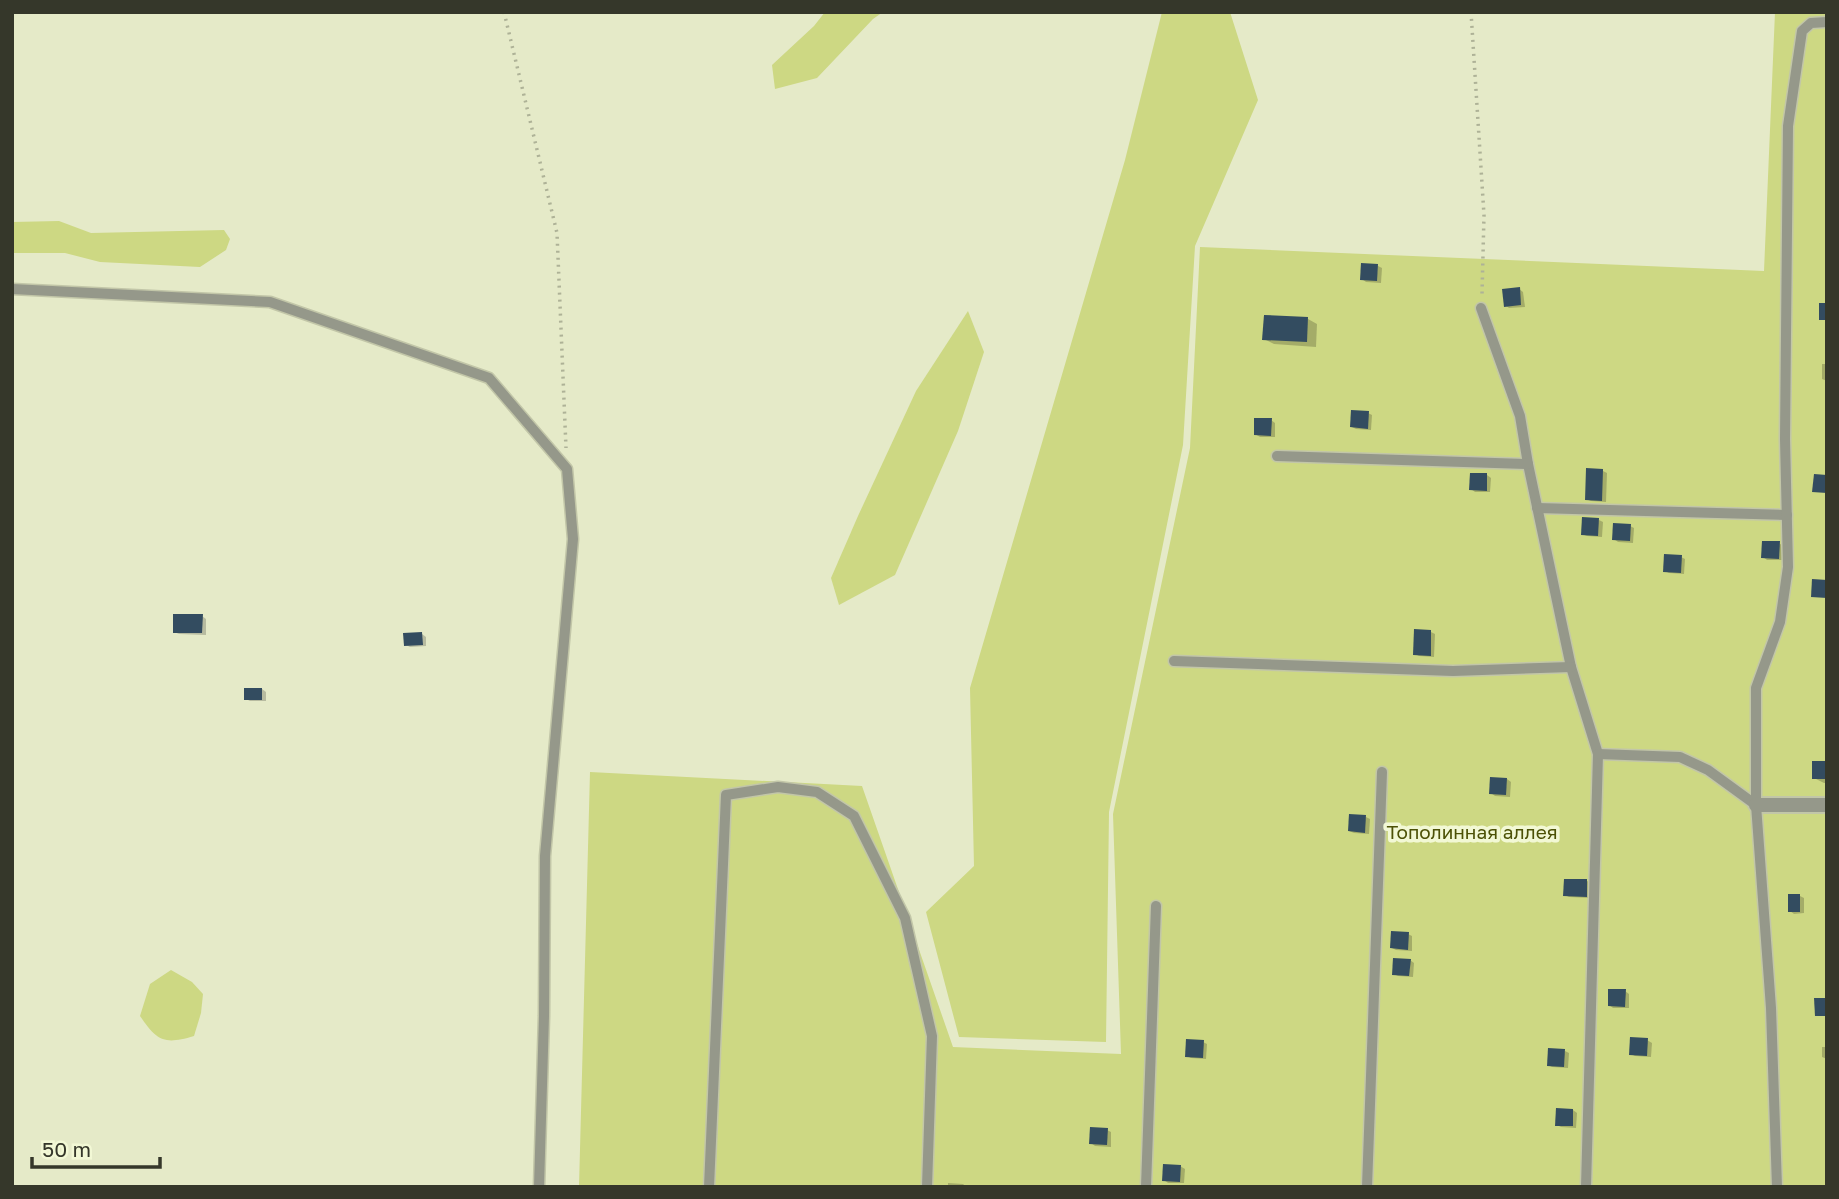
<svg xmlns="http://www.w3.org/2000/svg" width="1839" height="1199" font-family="'Golos Text',sans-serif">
  <rect width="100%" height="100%" fill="#e5eac8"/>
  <g fill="#cdd883">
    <polygon points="825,12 883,12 873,19 817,78 775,89 772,65 814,26"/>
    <polygon points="1162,12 1230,12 1258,100 1195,246 1183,445 1109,812 1106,1042 959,1037 926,912 974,866 970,688 1125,160"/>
    <polygon points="1775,12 1827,12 1827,1187 579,1187 590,772 862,786 953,1047 1121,1054 1113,814 1190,448 1200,247 1764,271"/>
    <polygon points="59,221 91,233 224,230 230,239 226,250 200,267 100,262 65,253 12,253 12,222"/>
    <polygon points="968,311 984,352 958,431 895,575 839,605 831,578 858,516 916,391"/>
    <path d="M171,970L192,982L203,994L201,1013L194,1036C164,1045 157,1041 140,1016L150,984Z"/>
  </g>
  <g fill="#0003">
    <polygon points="1363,265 1378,266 1382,268 1381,283 1366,282 1362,279"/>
    <polygon points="1519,289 1523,292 1525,307 1509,308 1505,305"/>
    <polygon points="1308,319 1317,324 1316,347 1274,344 1264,339"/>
    <polygon points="1822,364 1827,364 1827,381 1822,379"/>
    <polygon points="1368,413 1372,415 1371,430 1356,429 1352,427"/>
    <polygon points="1271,420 1275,423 1275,437 1260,437 1255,434"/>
    <polygon points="1588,470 1603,471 1607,473 1606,502 1591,501 1586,499"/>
    <polygon points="1487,475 1491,478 1490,492 1475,492 1471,489"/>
    <polygon points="1599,520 1603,522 1602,537 1587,536 1582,534"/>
    <polygon points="1630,526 1634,528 1633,543 1618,542 1614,539"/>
    <polygon points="1779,543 1783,546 1782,560 1767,560 1763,557"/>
    <polygon points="1681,557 1685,559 1684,574 1669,573 1665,571"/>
    <polygon points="202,616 206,619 206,635 179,634 174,632"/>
    <polygon points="1431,632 1435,634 1434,657 1419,656 1415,654"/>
    <polygon points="422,634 426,637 426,646 410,647 406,645"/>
    <polygon points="262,689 266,692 266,701 250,701 246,699 245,690"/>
    <polygon points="1827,763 1827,783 1824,783 1814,778"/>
    <polygon points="1507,779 1511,782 1510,797 1495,796 1491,793"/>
    <polygon points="1366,817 1370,819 1369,834 1354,833 1349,831"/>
    <polygon points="1587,881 1591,883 1590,898 1569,897 1565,895"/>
    <polygon points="1800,896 1804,898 1804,913 1794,914 1790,911"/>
    <polygon points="1408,934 1412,936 1412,951 1396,950 1392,948"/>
    <polygon points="1410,960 1414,963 1413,977 1398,976 1394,974"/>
    <polygon points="1625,991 1629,994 1629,1008 1613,1008 1609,1005"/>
    <polygon points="1647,1040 1652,1043 1651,1057 1635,1056 1631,1054"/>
    <polygon points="1203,1042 1207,1044 1206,1059 1191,1058 1187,1056"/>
    <polygon points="1822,1047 1827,1047 1827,1059 1822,1057"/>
    <polygon points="1565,1051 1569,1053 1568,1068 1552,1067 1548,1065"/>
    <polygon points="1573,1110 1577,1113 1576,1128 1561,1127 1557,1125"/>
    <polygon points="1107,1130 1111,1132 1111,1147 1095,1146 1091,1143"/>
    <polygon points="1180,1166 1185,1169 1184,1183 1168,1183 1164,1180"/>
    <polygon points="948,1183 963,1184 967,1187 948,1187"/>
  </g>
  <g fill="#334c60">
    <polygon points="1361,263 1378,264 1377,281 1360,280"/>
    <polygon points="1520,287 1521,305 1504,307 1502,289"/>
    <rect x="1819" y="303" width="8" height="17"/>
    <polygon points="1264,315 1308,317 1307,342 1262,340"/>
    <polygon points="1351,410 1369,411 1368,429 1350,427"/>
    <polygon points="1254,418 1272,418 1271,436 1254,435"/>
    <polygon points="1586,468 1603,469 1602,501 1585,500"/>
    <polygon points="1470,473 1487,473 1487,491 1469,490"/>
    <polygon points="1814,474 1827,475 1827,493 1812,492"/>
    <polygon points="1582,517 1599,518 1598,536 1581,535"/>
    <polygon points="1613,523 1631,524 1630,541 1612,540"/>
    <polygon points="1762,541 1780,541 1779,559 1761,558"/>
    <polygon points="1664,554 1682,555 1681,573 1663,572"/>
    <polygon points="1812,579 1827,580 1827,598 1811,597"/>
    <polygon points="173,614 203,614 202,633 173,633"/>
    <polygon points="1414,629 1431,630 1431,656 1413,655"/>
    <polygon points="422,632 423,645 404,646 403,633"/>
    <rect x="244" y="688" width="18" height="12"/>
    <rect x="1812" y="761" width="15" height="18"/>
    <polygon points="1490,777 1507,778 1506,795 1489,794"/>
    <polygon points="1349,814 1366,815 1365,833 1348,831"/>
    <polygon points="1564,879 1587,879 1587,897 1563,896"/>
    <rect x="1788" y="894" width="12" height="18"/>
    <polygon points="1391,931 1409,932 1408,950 1390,948"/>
    <polygon points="1393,958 1411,959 1409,976 1392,975"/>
    <polygon points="1608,989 1626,989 1625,1007 1608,1006"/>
    <polygon points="1814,998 1827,998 1827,1016 1815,1016"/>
    <polygon points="1630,1037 1648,1038 1647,1056 1629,1055"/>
    <polygon points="1186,1039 1204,1040 1203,1058 1185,1057"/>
    <polygon points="1548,1048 1565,1049 1564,1067 1547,1066"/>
    <polygon points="1556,1108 1573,1109 1573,1126 1555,1126"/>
    <polygon points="1090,1127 1108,1128 1107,1145 1089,1144"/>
    <polygon points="1163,1164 1181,1165 1180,1182 1162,1181"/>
  </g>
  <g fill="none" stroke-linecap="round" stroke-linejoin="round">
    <g stroke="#c2c6a8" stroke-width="13">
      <g id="service">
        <polyline points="12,289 270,302 489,378 567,469 573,539 545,856 544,1016 539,1187"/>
        <polyline points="1481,308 1520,416 1528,464 1571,667 1598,754 1586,1187"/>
        <polyline points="1277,456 1528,464"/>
        <polyline points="1537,508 1787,515"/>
        <polyline points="1174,661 1453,671 1571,667"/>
        <polyline points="1598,754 1680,757 1708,770 1756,805"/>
        <polyline points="709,1187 726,795 778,787 817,792 854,816 905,918 932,1036 927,1187"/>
        <polyline points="1146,1187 1156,906"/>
        <polyline points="1367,1187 1382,772"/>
        <polyline points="1777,1187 1771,1008 1756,805 1756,688 1780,622 1788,567 1785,439 1788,126 1802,31 1811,23 1827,22"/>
      </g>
    </g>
    <g stroke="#c2c6a8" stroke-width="18">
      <polyline id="minor" points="1756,805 1827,805"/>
    </g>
    <g stroke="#aeb297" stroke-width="3.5" stroke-dasharray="2 5" stroke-linecap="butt">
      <polyline points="504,12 557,233 566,448"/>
      <polyline points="1471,12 1484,215 1482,295"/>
    </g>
    <use href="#service" stroke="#95988a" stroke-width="10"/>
    <use href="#minor" stroke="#95988a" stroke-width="14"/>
  </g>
  <g text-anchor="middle" stroke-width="7" stroke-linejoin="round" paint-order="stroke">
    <g font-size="19" fill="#4c5106" stroke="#f2f8d5">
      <text x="1472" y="839">Тополинная аллея</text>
    </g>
  </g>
  <rect width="1839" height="1199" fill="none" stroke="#35372a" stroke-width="28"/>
  <path d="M32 1157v10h128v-10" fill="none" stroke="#35372a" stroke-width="3.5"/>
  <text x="42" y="1157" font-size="21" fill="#35372a" stroke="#f2f8d5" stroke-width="5" paint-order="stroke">50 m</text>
</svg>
